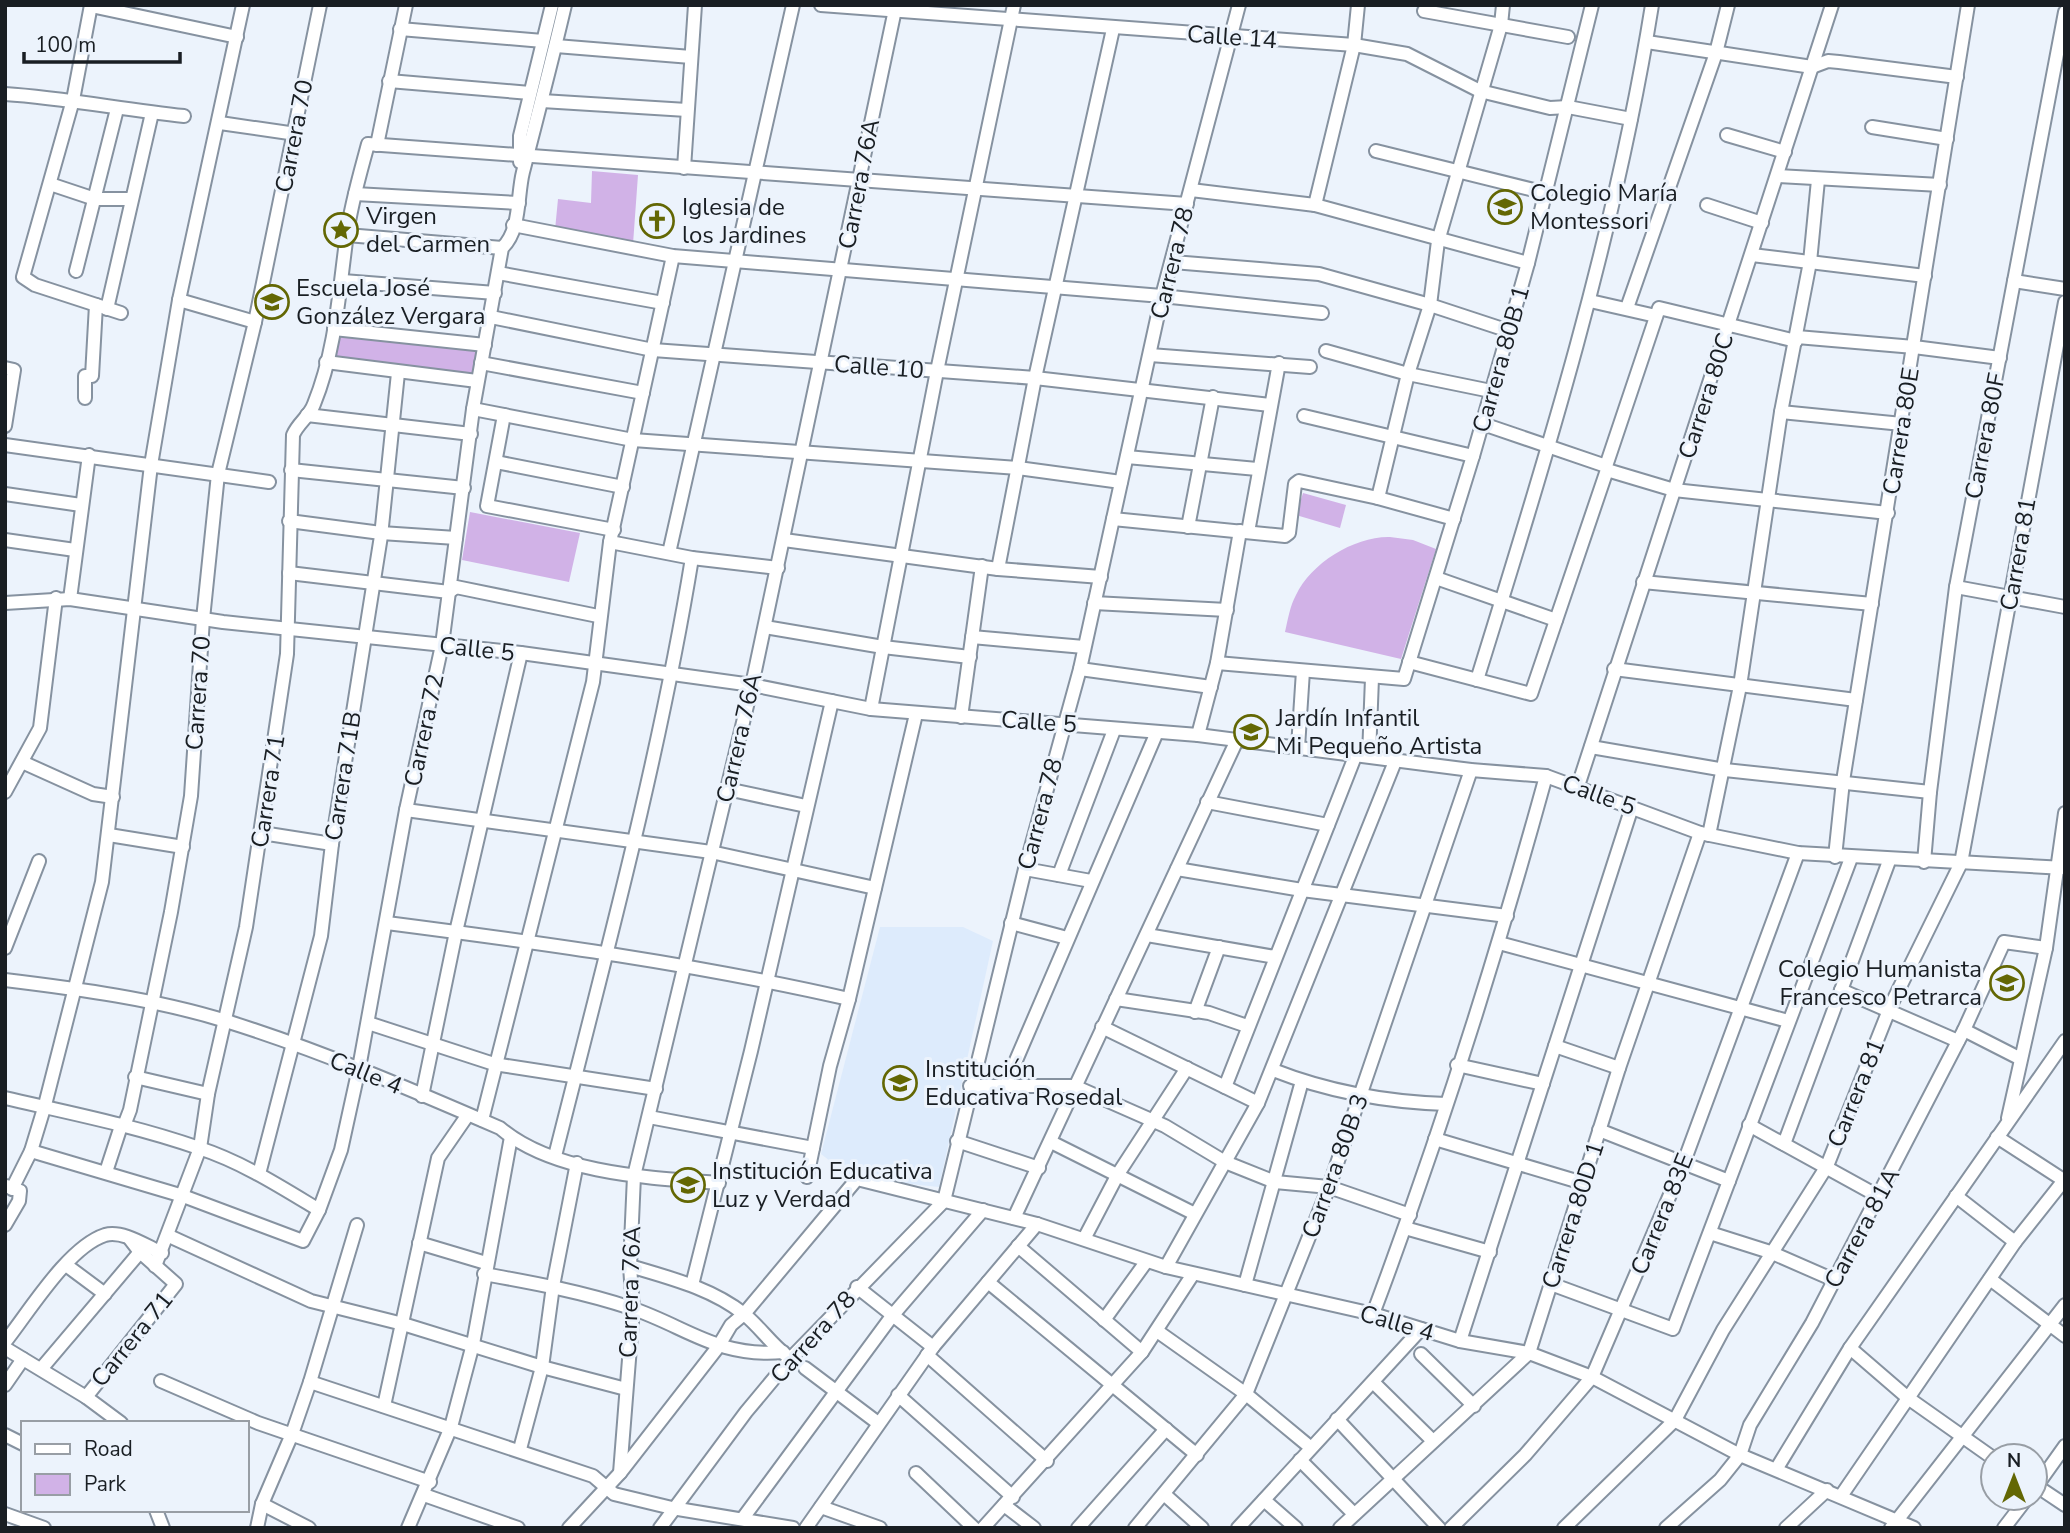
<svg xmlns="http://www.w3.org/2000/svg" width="2070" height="1533" font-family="'Nunito Sans',sans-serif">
  <rect width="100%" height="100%" fill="#ecf3fc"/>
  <polygon fill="#ddebfc" points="880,927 963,927 993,941 939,1187 881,1181 846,1173 821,1154"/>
  <g fill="#d1b2e7">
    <polygon points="592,171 638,175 633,244 555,230 558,199 591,203"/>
    <polygon points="336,333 479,349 472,379 329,361"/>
    <polygon points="1303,493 1346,505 1340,528 1296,515"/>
    <polygon points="470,512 580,533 569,582 462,560"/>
    <path d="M1390,537L1413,540L1436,549L1401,659L1285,632C1288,619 1290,606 1296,595C1311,563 1355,536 1390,537Z"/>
  </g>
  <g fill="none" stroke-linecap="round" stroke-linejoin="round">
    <g stroke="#8692a0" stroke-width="16">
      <g id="minor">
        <polyline points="91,5 73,100 23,277 35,285 121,313"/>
        <polyline points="821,5 1354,45 1407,54 1480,91 1550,108 1568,107 1631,119"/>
        <polyline points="91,6 237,37"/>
        <polyline points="1424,11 1568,37"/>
        <polyline points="400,29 543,41"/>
        <polyline points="1647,42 1812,67 1828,61 1839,62 1957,77"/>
        <polyline points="556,46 691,57"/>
        <polyline points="389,81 530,93"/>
        <path d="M5,94C66,98 124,110 184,116"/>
        <polyline points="542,101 687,110"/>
        <polyline points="220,123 296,134"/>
        <polyline points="1872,127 1947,139"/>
        <polyline points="1727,135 1785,152"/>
        <polyline points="377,145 406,5"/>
        <polyline points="1376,151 1546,193"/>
        <polyline points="520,162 520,136 552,5"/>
        <polyline points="684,168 695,5"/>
        <polyline points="1777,176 1940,185"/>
        <polyline points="50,184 95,199 131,199"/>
        <polyline points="1191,190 1315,205 1528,263"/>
        <polyline points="355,194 519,203"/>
        <polyline points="1315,205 1354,45 1358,5"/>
        <polyline points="1707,205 1762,223"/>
        <polyline points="513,225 673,256 1162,296 1322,313"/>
        <polyline points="347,235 502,248"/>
        <polyline points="1752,255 1925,276"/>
        <polyline points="1173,262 1319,274 1430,305 1509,331"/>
        <polyline points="76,271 117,109"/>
        <polyline points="498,273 663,303"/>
        <polyline points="343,281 495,293"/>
        <polyline points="2014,281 2065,289"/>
        <polyline points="179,300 255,322"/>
        <polyline points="1590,301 1656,316"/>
        <polyline points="1627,308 1716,53 1728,5"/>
        <polyline points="107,309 152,113"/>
        <polyline points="491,317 653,350 1035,378 1270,405"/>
        <polyline points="334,329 485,345"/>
        <polyline points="1797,337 1914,347 2000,358"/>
        <polyline points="1326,351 1408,374 1491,391"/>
        <polyline points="1150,355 1310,367"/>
        <polyline points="326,362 477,381"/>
        <polyline points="481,363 643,393"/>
        <polyline points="5,368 14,370 5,426"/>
        <polyline points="85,398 85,376 92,376 96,305"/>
        <polyline points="473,409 633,440 1018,468 1121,482"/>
        <polyline points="1781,412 1902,424"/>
        <polyline points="307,415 471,434"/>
        <polyline points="504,415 487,506 614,530"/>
        <polyline points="1304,416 1473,456"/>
        <polyline points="1483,424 1606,466 1607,470 1674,490 1888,513"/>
        <polyline points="5,445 269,482"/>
        <polyline points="1127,457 1257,469"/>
        <polyline points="496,462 623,487"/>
        <polyline points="1606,466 1659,308 1796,341"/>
        <polyline points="291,470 464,488"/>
        <polyline points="5,494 81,505"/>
        <polyline points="1378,498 1408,374 1430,305 1438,241 1501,25 1503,5"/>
        <polyline points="1113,519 1285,536 1289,533 1295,484 1299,481 1378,498 1454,519"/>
        <polyline points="289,521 381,533 456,538"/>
        <polyline points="1188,527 1213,397"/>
        <polyline points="1248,532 1279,363"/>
        <polyline points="5,540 75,550"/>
        <polyline points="784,540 998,569 1101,577"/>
        <polyline points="610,542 692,558 778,568"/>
        <polyline points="669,553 793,5"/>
        <polyline points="998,569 1035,378 1113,29"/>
        <polyline points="289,573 449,592 456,587 598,616"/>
        <polyline points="1436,578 1556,620"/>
        <polyline points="1643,582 1872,604"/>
        <polyline points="1956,587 2065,607"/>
        <polyline points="70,599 89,455"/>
        <polyline points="5,603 70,599 223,622 521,653 752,685 871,709 1198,735 1471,770 1546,776 1700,833 1798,853 2065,868"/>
        <polyline points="1094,603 1227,610"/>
        <polyline points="765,627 883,647 970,657"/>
        <polyline points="972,637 1084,647"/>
        <polyline points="1409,662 1531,694 1607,470"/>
        <polyline points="1217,663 1404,679 1473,456 1528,263 1592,5"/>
        <polyline points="1080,669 1211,687"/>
        <polyline points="1614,669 1856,700"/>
        <path d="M1477,680C1546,458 1615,236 1652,5"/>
        <polyline points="871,709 937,371 1014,5"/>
        <polyline points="961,717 982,566"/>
        <polyline points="1198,735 1217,663 1240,531"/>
        <polyline points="1298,747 1303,671"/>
        <polyline points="1591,747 1725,770 1930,792"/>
        <polyline points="1369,756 1372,678"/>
        <polyline points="22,762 93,794 113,797"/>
        <polyline points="1578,786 1832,5"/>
        <polyline points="727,789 806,806"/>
        <polyline points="5,792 40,728 56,598"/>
        <polyline points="1207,802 1328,825"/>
        <polyline points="406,810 711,852 875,888"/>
        <polyline points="262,833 332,844"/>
        <polyline points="109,835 183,847"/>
        <polyline points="1709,835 1740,686 1781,412 1810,262 1818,180"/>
        <polyline points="1835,857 1843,781 1968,5"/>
        <polyline points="1924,862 1930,792 1956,587 2065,12"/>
        <polyline points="1025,869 1091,881"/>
        <polyline points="1177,869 1302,890 1507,916"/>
        <polyline points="1059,875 1114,730"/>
        <path d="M387,923C542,943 696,964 849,999"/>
        <polyline points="1011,923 1067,938"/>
        <polyline points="1147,935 1275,957"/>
        <polyline points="1499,943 1788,1021"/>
        <polyline points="5,948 39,861"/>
        <path d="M5,980C79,989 155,999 226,1021C319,1050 410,1089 500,1128C554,1174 651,1178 719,1183"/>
        <polyline points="1841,990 1958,1041"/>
        <polyline points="1116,999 1209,1013 1247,1026"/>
        <polyline points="1195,1012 1219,947"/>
        <polyline points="368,1023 494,1064 656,1089"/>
        <polyline points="1102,1027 1258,1103"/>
        <polyline points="1964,1030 2019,1058"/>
        <polyline points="1555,1046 1619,1068"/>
        <polyline points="1457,1065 1543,1084"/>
        <path d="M1273,1070C1329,1092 1386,1102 1446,1104"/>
        <polyline points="135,1077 208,1094"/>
        <polyline points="970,1086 1074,1086 1165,1126 1225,1162 1275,1182 1329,1187 1410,1215"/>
        <polyline points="1005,1086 1157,732"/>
        <polyline points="1225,1087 1356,754"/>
        <polyline points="422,1096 456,932 521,653"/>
        <path d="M5,1098C70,1113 136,1126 199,1148C242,1162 281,1187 319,1210"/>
        <polyline points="649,1117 813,1148"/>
        <polyline points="2008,1118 2046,948 2065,813"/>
        <polyline points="482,1120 593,682 610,542 673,256"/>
        <polyline points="1749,1125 1878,1196"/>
        <polyline points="1599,1130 1729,1181"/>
        <polyline points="1997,1137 2065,1181"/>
        <polyline points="1435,1139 1583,1183"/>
        <polyline points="957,1141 1039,1168"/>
        <polyline points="1051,1142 1195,1214"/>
        <polyline points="1784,1144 1889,861"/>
        <path d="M31,1151L183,1196L303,1241L319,1210L341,1150L359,1068L406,810L442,645L473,409L502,248C521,231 517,195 523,172C537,117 552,61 565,5"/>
        <path d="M555,1156C605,958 659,760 692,558"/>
        <polyline points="106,1172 121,1126 125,1123 130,1110 171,912 191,796 203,619 218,474 255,322 320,5"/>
        <polyline points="259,1174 321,936 332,844 381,536 398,373"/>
        <polyline points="807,1177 830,1066 849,999 916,714"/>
        <polyline points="12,1189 31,1151 45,1105 102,882 151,465 179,300 243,5"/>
        <polyline points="1956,1196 2015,1242"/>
        <polyline points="1014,1218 1237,740"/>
        <polyline points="5,1225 19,1201 20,1191 6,1186"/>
        <polyline points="1405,1228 1490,1252"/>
        <polyline points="1710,1233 1770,1252 1834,1280"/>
        <polyline points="169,1236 311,1301 403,1324 542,1367 626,1389"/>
        <polyline points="1084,1239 1118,1174 1187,1068"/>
        <polyline points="419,1243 486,1263"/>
        <polyline points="1018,1246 1142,1352"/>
        <polyline points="66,1265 105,1294"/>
        <path d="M155,1266L200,1148L208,1094L246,927L287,654L293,435C298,423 310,416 314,404C336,350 339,291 347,234C351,204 360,174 368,144L1187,204"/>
        <path d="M630,1266C670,1278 711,1288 744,1314C760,1327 771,1344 787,1356"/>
        <polyline points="1166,1267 1258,1103 1396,759"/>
        <path d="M484,1274C534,1283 583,1292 631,1308C687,1327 718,1358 783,1352"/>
        <polyline points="1990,1279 2065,1336"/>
        <polyline points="988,1282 1197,1455"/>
        <polyline points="1551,1284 1673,1329 1851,858"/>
        <polyline points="692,1285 751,1051 832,701"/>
        <polyline points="1245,1285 1302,1081"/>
        <polyline points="857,1287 933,1347"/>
        <path d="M1373,1314C1439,1138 1496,958 1546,776"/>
        <polyline points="1104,1320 1146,1262"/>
        <polyline points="1157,1331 1246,1394 1310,1447"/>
        <polyline points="1460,1341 1632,807"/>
        <path d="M5,1342C29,1312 68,1247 105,1235C123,1230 146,1246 162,1253"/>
        <polyline points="5,1348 86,1397 121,1423"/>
        <polyline points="1850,1348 1908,1398 1993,1458"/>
        <polyline points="1421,1354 1474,1406"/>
        <polyline points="927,1355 1047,1461"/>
        <polyline points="805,1368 878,1423"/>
        <polyline points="41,1369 140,1252"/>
        <polyline points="161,1381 258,1423 430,1482"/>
        <polyline points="310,1382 593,1476 614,1494 672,1508 793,1528"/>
        <polyline points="1374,1383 1433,1441"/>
        <polyline points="5,1385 23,1359"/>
        <polyline points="898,1395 1013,1497"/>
        <polyline points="86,1397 176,1284 140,1252 130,1239"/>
        <polyline points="384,1406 438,1158 467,1116"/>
        <polyline points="1337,1419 1439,1528"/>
        <polyline points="5,1435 23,1444"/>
        <polyline points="520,1449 542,1367 553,1286 577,1163"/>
        <polyline points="1300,1460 1354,1514"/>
        <polyline points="1777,1468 1850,1348 2065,1041"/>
        <polyline points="620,1473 633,1309 630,1266 634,1176 752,685 896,5"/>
        <polyline points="916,1473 974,1528"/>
        <polyline points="2035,1485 2065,1505"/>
        <polyline points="2035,1488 2065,1446"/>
        <polyline points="1164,1494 1202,1528"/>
        <polyline points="424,1495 518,1528"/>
        <polyline points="1841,1496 2015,1242 2065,1179"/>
        <polyline points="1264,1500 1296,1528"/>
        <polyline points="262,1504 309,1528"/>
        <polyline points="1004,1505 1034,1528"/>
        <polyline points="821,1507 880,1528"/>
        <polyline points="156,1510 163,1528"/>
        <polyline points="5,1514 44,1528"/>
        <polyline points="743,1518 892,1316 983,1210"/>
        <polyline points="257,1528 262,1504 292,1434 310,1382 357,1225"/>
        <polyline points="408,1528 451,1427 473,1344 511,1137"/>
        <polyline points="569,1528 620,1473 718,1347 731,1325 744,1314 857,1179 1037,1224 1166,1267 1373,1314 1460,1341 1529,1353 1592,1377 1740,1455 1914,1528"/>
        <polyline points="660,1528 746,1412 791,1358 944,1201 1025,869 1080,669 1162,296 1239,5"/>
        <polyline points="806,1528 933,1347 1037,1224"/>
        <polyline points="983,1528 1142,1352 1193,1274"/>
        <polyline points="1078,1528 1166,1429"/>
        <polyline points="1135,1528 1246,1394 1329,1187 1471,770"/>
        <polyline points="1238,1528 1421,1329"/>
        <polyline points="1340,1528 1529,1353 1619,1068 1700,833"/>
        <polyline points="1451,1528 1525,1455 1592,1377 1684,1162 1798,853"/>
        <polyline points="1564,1528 1675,1420 1723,1330 1827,1166 1891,1005 1961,863 2065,302"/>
        <polyline points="1666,1528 1720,1480 1740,1455 1750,1425 1812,1323 1964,1030 2004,942 2046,948"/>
        <polyline points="1786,1528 1827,1490"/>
        <polyline points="1891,1528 2065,1305"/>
        <polyline points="2004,1528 2027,1498"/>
      </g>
    </g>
    <use href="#minor" stroke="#fff" stroke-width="12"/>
  </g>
  <defs>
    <g id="school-ring" transform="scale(1.75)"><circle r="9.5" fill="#ecf3fc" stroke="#636703" stroke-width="1.5"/><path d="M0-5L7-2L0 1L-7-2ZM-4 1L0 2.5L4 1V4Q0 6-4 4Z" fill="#636703"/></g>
    <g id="church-ring" transform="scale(1.75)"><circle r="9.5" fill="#ecf3fc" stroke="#636703" stroke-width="1.5"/><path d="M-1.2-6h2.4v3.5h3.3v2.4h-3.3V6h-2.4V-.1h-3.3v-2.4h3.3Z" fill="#636703"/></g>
    <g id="sight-ring" transform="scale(1.75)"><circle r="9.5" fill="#ecf3fc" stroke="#636703" stroke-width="1.5"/><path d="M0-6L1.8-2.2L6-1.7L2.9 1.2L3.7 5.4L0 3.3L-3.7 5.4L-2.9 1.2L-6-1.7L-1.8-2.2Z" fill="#636703"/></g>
  </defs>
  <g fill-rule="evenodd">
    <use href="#school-ring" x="1505" y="207"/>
    <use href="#church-ring" x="657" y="221"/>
    <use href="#sight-ring" x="341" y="230"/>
    <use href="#school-ring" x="272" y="302"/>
    <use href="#school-ring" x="1251" y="732"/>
    <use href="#school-ring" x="2007" y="983"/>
    <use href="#school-ring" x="900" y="1083"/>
    <use href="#school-ring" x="688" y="1185"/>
  </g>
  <g text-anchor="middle" stroke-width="6" stroke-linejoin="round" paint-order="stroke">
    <g font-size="24" fill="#191e23" stroke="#ecf3fc">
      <text transform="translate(1232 37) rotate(4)" y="8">Calle 14</text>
      <text transform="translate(294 136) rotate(-79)" y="8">Carrera 70</text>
      <text transform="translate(859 184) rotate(-79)" y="8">Carrera 76A</text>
      <text transform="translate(1172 263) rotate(-76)" y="8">Carrera 78</text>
      <text transform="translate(1501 359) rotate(-74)" y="8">Carrera 80B 1</text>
      <text transform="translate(879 367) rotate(4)" y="8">Calle 10</text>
      <text transform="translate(1706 396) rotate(-72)" y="8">Carrera 80C</text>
      <text transform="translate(1901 431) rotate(-81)" y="8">Carrera 80E</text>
      <text transform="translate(1985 436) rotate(-79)" y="8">Carrera 80F</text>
      <text transform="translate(2018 554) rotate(-80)" y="8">Carrera 81</text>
      <text transform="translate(477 649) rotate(6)" y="8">Calle 5</text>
      <text transform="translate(198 693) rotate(-86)" y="8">Carrera 70</text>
      <text transform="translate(1039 722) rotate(4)" y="8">Calle 5</text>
      <text transform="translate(424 730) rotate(-78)" y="8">Carrera 72</text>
      <text transform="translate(739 738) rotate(-77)" y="8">Carrera 76A</text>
      <text transform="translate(343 776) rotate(-81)" y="8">Carrera 71B</text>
      <text transform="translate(268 791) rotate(-81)" y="8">Carrera 71</text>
      <text transform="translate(1599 795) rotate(20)" y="8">Calle 5</text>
      <text transform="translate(1040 814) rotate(-75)" y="8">Carrera 78</text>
      <text transform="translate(366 1073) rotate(22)" y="8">Calle 4</text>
      <text transform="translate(1856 1093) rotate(-68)" y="8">Carrera 81</text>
      <text transform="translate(1335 1166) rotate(-70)" y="8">Carrera 80B 3</text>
      <text transform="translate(1662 1214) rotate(-68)" y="8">Carrera 83E</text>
      <text transform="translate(1573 1215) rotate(-72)" y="8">Carrera 80D 1</text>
      <text transform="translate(1862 1228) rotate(-62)" y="8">Carrera 81A</text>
      <text transform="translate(630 1292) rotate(-88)" y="8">Carrera 76A</text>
      <text transform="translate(1397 1323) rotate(16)" y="8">Calle 4</text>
      <text transform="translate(813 1337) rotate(-48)" y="8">Carrera 78</text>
      <text transform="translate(132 1339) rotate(-51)" y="8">Carrera 71</text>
    </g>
    <g font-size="24" fill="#191e23" stroke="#ecf3fc" text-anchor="start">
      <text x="1530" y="201">Colegio María<tspan x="1530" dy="28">Montessori</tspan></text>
      <text x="682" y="215">Iglesia de<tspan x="682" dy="28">los Jardines</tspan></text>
      <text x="366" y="224">Virgen<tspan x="366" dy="28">del Carmen</tspan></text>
      <text x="296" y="296">Escuela José<tspan x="296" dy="28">González Vergara</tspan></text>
      <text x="1276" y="726">Jardín Infantil<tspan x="1276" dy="28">Mi Pequeño Artista</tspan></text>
      <text x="1982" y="977" text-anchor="end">Colegio Humanista<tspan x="1982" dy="28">Francesco Petrarca</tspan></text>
      <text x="925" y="1077">Institución<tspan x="925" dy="28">Educativa Rosedal</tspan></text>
      <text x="712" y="1179">Institución Educativa<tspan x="712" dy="28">Luz y Verdad</tspan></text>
    </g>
  </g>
  <rect width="2070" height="1533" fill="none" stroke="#191e23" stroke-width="14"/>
  <rect x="21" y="1421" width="228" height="91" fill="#ecf3fc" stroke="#989ea5" stroke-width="2"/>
  <rect x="35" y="1444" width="35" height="10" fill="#ffffff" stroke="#989ea5" stroke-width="2"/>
  <text x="84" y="1456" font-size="21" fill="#191e23">Road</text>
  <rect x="35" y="1474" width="35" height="21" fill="#d1b2e7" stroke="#989ea5" stroke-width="2"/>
  <text x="84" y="1491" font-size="21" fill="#191e23">Park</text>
  <g transform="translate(2014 1477)"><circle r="33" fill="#ecf3fc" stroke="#989ea5" stroke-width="2"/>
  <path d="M0-5L12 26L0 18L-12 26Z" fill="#636703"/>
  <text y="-10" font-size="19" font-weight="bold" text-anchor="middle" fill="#191e23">N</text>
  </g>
  <path d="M24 52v10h156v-10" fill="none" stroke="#191e23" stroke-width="3.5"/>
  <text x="35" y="52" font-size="21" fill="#191e23" stroke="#ecf3fc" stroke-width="5" paint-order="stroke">100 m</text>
</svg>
